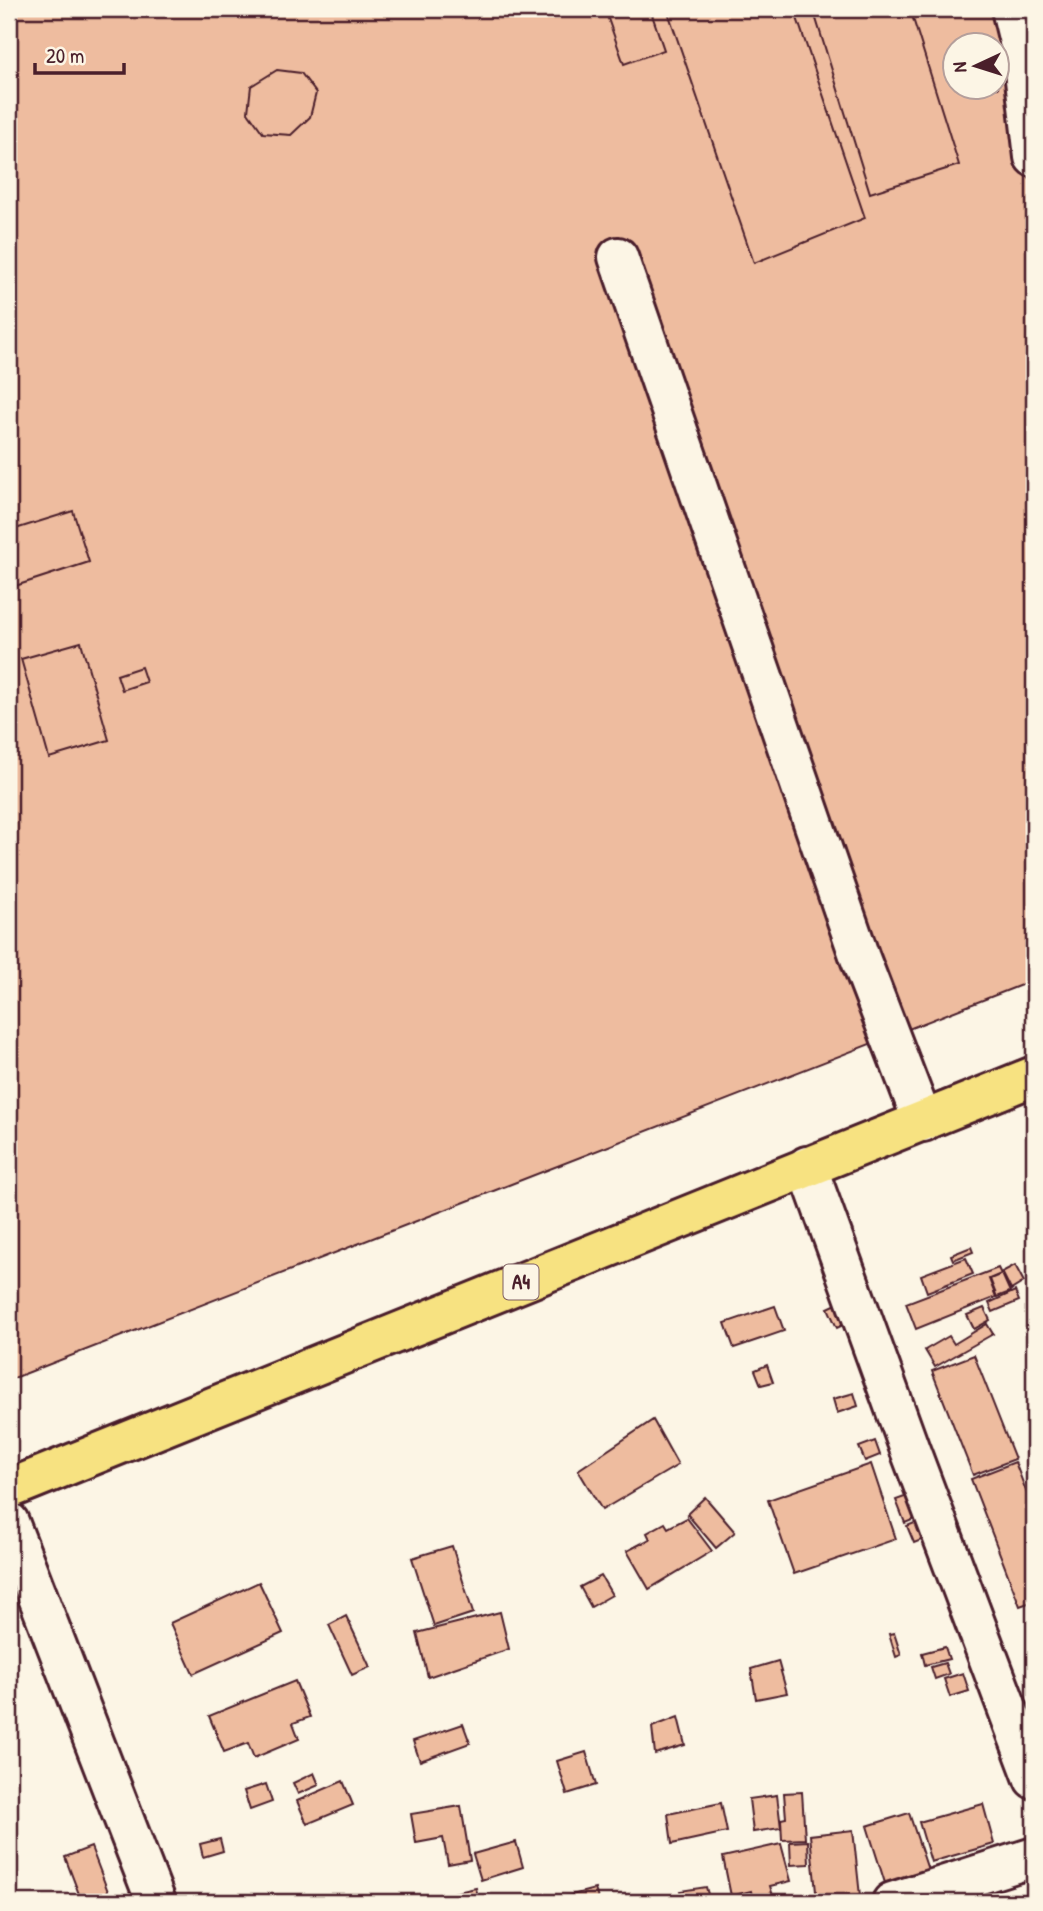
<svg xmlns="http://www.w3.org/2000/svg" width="1043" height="1911" font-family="'Patrick Hand',sans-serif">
  <rect width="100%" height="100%" fill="#fcf5e5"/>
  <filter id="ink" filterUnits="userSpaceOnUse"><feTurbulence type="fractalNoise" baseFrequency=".0143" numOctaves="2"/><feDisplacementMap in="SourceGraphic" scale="14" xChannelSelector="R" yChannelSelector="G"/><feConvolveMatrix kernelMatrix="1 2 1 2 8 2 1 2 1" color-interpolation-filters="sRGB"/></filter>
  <g filter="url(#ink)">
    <g fill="#eebc9f" stroke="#4a1f2b" stroke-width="2" fill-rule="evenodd">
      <path d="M9,9H1034V980L9,1380ZM956,46H998V88H956Z"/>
      <polygon points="618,9 650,9 664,50 624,64 606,13"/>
      <polygon points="667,9 794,9 865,218 754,263"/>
      <polygon points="813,9 910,9 959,165 870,193"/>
      <polygon points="277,70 301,73 316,93 310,117 291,135 263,133 248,112 251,86"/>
      <polygon points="73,511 89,562 9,588 9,531"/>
      <polygon points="81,642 109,740 49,758 21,659"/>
      <polygon points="141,667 146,682 122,690 117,675"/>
      <polygon points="971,1247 973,1252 953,1260 951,1255"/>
      <polygon points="966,1258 973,1274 927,1292 921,1275"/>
      <polygon points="1015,1265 1024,1282 1011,1290 1002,1272"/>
      <polygon points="998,1268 1001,1274 989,1279 996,1297 916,1329 906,1303"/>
      <polygon points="1002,1274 1010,1292 997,1297 990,1279"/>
      <polygon points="1015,1291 1019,1301 993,1312 989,1303"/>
      <polygon points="847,1299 856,1319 837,1328 828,1308"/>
      <polygon points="775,1306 784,1331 734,1348 725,1323"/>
      <polygon points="984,1308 990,1320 974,1329 967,1315"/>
      <polygon points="987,1324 993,1334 935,1367 925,1350 949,1336 954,1344"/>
      <polygon points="974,1355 1015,1459 973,1475 932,1371"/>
      <polygon points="767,1365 773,1382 761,1385 755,1370"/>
      <polygon points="854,1393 858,1406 837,1413 833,1399"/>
      <polygon points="653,1420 678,1465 602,1510 578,1470"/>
      <polygon points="875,1441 880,1455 865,1461 859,1447"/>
      <polygon points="1015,1462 1034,1512 1034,1601 1020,1606 971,1479"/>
      <polygon points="871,1464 896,1539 794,1574 768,1500"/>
      <polygon points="913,1494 922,1516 905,1523 896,1500"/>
      <polygon points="705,1497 735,1532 716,1548 687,1514"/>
      <polygon points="687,1518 712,1551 649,1589 627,1551 650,1539 647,1533 665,1523 668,1528"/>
      <polygon points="922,1520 929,1537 914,1543 907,1526"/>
      <polygon points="452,1546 473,1613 434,1626 412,1558"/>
      <polygon points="601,1576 612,1595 591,1607 580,1587"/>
      <polygon points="259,1582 283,1633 193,1674 170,1623"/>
      <polygon points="500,1612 509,1649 428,1677 417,1633"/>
      <polygon points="346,1616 370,1667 352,1675 329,1625"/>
      <polygon points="894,1633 901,1655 896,1657 889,1634"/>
      <polygon points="945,1647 949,1659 925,1665 922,1653"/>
      <polygon points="778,1661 787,1693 756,1699 751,1669"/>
      <polygon points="945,1663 949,1674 935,1679 931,1667"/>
      <polygon points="963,1673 969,1691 950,1697 944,1679"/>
      <polygon points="295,1681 310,1717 293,1723 299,1739 254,1758 248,1743 224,1752 209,1716"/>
      <polygon points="678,1717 685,1745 655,1754 652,1727"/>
      <polygon points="463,1724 470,1743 420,1761 413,1741"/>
      <polygon points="586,1752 596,1785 567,1794 557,1761"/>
      <polygon points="314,1773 319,1785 298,1794 293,1783"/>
      <polygon points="343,1781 353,1805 307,1824 297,1801"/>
      <polygon points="266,1784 272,1802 250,1810 244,1791"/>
      <polygon points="802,1792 805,1839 782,1840 781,1819 786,1818 784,1793"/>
      <polygon points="777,1795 781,1828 753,1832 749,1799"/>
      <polygon points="721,1803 727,1832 672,1844 668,1814"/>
      <polygon points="983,1804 994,1844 931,1862 919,1822"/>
      <polygon points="461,1806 470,1860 448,1864 443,1838 416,1843 411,1814"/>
      <polygon points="909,1813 928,1870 885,1883 867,1826"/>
      <polygon points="853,1830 860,1896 817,1901 810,1835"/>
      <polygon points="220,1839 223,1851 203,1857 200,1844"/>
      <polygon points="808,1841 809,1864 791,1865 790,1842"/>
      <polygon points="516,1842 523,1867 481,1880 473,1854"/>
      <polygon points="781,1844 791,1881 770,1886 773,1896 753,1901 751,1891 731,1896 723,1857"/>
      <polygon points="91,1847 112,1902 82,1902 65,1857"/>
      <polygon points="706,1887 710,1902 682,1902 680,1891"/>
      <polygon points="476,1888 479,1902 427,1902 426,1899"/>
      <polygon points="595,1889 599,1902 565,1902 564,1897"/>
    </g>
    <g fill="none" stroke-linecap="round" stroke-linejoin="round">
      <g stroke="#4a1f2b" stroke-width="44">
        <g id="minor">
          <polyline points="1011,9 1022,54 1034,157"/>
          <polyline points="618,257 860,958 923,1122"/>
          <polyline points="807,1166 910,1450 1034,1779"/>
          <polyline points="9,1522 156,1902"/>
          <polyline points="892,1902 1034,1857"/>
        </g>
      </g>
      <g stroke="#4a1f2b" stroke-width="44">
        <polyline id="highway" points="9,1489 1034,1076"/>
      </g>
      <use href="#minor" stroke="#fcf5e5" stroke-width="38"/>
      <use href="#highway" stroke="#f7e281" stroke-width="38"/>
    </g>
  </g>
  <g text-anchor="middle" stroke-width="7" stroke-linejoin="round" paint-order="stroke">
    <rect fill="#fcf5e5" stroke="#7f5f63" stroke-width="2" x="503.5" y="1264.5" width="35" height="35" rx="5"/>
    <g font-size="21" font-weight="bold" fill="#4a1f2b">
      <text x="521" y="1289">A4</text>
    </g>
  </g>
  <rect width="1043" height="1911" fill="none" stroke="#fcf5e5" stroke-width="35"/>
  <rect x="18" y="18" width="1008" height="1876" fill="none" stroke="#4a1f2b" stroke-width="2.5" filter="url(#ink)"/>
  <g transform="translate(976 66) rotate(266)"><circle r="33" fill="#fcf5e5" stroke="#b59f9b" stroke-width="2"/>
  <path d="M0-5L12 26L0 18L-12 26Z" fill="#4a1f2b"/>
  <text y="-10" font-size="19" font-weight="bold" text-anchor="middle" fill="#4a1f2b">N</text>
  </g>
  <path d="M35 63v10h89v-10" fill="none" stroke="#4a1f2b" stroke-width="3.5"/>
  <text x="46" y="63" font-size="21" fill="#4a1f2b" stroke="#fcf5e5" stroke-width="5" paint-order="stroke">20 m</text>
</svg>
